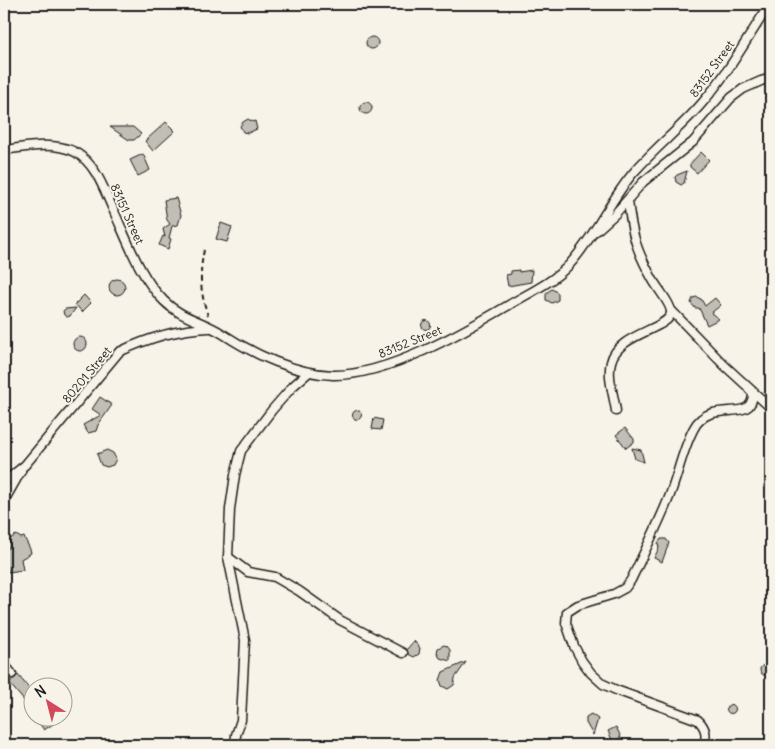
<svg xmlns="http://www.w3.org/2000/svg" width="775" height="749" font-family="Delius,sans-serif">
  <rect width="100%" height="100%" fill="#f7f3e8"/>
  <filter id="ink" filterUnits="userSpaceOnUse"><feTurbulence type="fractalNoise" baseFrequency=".02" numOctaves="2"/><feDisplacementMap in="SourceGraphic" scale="10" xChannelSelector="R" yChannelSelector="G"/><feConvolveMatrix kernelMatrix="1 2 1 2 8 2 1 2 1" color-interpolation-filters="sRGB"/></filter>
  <g filter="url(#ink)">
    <g fill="#c0beb5" stroke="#1c1c1c">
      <circle cx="372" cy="43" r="6"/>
      <circle cx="366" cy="108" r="6"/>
      <polygon points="248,119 253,122 255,121 257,129 248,133 243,132 240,126 243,122"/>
      <polygon points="166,122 175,131 153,151 145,141"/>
      <polygon points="110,127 133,127 141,134 134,140 129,140"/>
      <polygon points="701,152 709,160 697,173 690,167 690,164"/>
      <polygon points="143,154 150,170 138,176 130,160"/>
      <polygon points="687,171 684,183 681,185 676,182 675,177 677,175"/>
      <polygon points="176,198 181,215 178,225 172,226 169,238 171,239 168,249 159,245 163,236 165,237 163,229 170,224 167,220 164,200"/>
      <polygon points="221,223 232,227 227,242 216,239"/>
      <polygon points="519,270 519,272 532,270 531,282 508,286 506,275 511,274 511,271"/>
      <circle cx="117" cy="287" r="8"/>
      <polygon points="552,289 558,293 558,300 552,303 546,300 546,293"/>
      <polygon points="84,295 91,303 82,312 75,304"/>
      <polygon points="696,297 701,299 705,306 715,298 721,305 711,313 719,319 707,325 699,308 695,308 691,303 693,298"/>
      <polygon points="76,308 70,316 67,317 64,315 63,311 65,309"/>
      <circle cx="426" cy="325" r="4.5"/>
      <circle cx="80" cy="344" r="7"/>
      <polygon points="100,397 112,405 98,425 96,431 88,433 83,425 101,415 92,409"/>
      <circle cx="357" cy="415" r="4.5"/>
      <polygon points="374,418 383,420 381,430 372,429"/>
      <polygon points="625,428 634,439 634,442 626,448 616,435"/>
      <polygon points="632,448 641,450 644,462 635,459"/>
      <polygon points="107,450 113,453 116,459 113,465 107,467 101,465 97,454"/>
      <polygon points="16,535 21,538 24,537 30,549 31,553 21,559 23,570 8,572 4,559 4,548 9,548 10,539"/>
      <polygon points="661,539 666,539 669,543 662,562 654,558 659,548 658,543"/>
      <polygon points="414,641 420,648 419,654 414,657 408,654 407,649"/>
      <polygon points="444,645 447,646 450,650 450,661 440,658 437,653 438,648"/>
      <polygon points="466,662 455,678 454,685 448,689 442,686 440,680 443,672"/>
      <circle cx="765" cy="670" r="5"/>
      <polygon points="18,675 32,692 32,710 9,683"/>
      <circle cx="731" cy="709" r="4.5"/>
      <polygon points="591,714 598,719 593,735 586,723 586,717"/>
      <polygon points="34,716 47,716 53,724 44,730"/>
      <polygon points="616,727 621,737 613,742 608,731"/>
    </g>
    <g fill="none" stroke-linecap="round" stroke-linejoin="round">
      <g stroke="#1c1c1c" stroke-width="11">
        <g id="minor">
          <path d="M4,150C26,147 54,141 75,152C95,163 103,187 112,207C127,239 139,276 164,301C181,318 203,321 223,334C253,354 296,374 333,375C387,376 463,332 509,305C529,293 553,282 569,265C595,237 609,201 634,172C656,147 682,127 703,102C729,72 748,37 770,4"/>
          <polyline points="596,231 615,214 643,182 693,142 731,98 743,89 761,81 771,78"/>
          <polyline points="671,310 724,365 771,408"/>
          <path d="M616,411C614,396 607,377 611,362C617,334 669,329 671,313C672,305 657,288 653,280C636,250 632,235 628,201"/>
          <path d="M4,482L25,465L119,352C146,339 177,329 209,328"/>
          <polyline points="4,501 21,471"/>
          <polyline points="228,557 248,572 275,577 299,591 340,620 403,653"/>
          <polyline points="4,664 12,674"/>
          <polyline points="235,745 236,735 241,720 245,640 228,557 230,509 235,475 241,451 272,410 293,386 308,373"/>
          <path d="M704,745C707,735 706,728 698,720L616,690L603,684L591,673L582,661L574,646L566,623L567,612L578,605L614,594L625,588L631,580C644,553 657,527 668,500C678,476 682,450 694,428C711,396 753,426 753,393L749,389"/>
        </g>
      </g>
      <path stroke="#1c1c1c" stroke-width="2" stroke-dasharray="5 4" stroke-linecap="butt" d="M204,250C199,274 200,292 208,316"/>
      <use href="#minor" stroke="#f7f3e8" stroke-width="8"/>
    </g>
  </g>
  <g text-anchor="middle" stroke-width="4" stroke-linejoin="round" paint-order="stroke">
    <g font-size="12" fill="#1c1c1c" stroke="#f7f3e8">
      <text transform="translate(712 69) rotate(-54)" y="4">83152 Street</text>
      <text transform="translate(127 214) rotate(66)" y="4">83151 Street</text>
      <text transform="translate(410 342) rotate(-22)" y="4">83152 Street</text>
      <text transform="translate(87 375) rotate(-50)" y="4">80201 Street</text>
    </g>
  </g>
  <rect width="775" height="749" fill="none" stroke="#f7f3e8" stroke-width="20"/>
  <rect x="10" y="10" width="755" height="729" fill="none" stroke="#1c1c1c" stroke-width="2" filter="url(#ink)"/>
  <g transform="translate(48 702) rotate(324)"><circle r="24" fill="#f7f3e8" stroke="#9f9d96"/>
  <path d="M0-4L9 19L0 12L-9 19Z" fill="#d1495b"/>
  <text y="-8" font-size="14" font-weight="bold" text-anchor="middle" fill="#1c1c1c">N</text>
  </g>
</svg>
